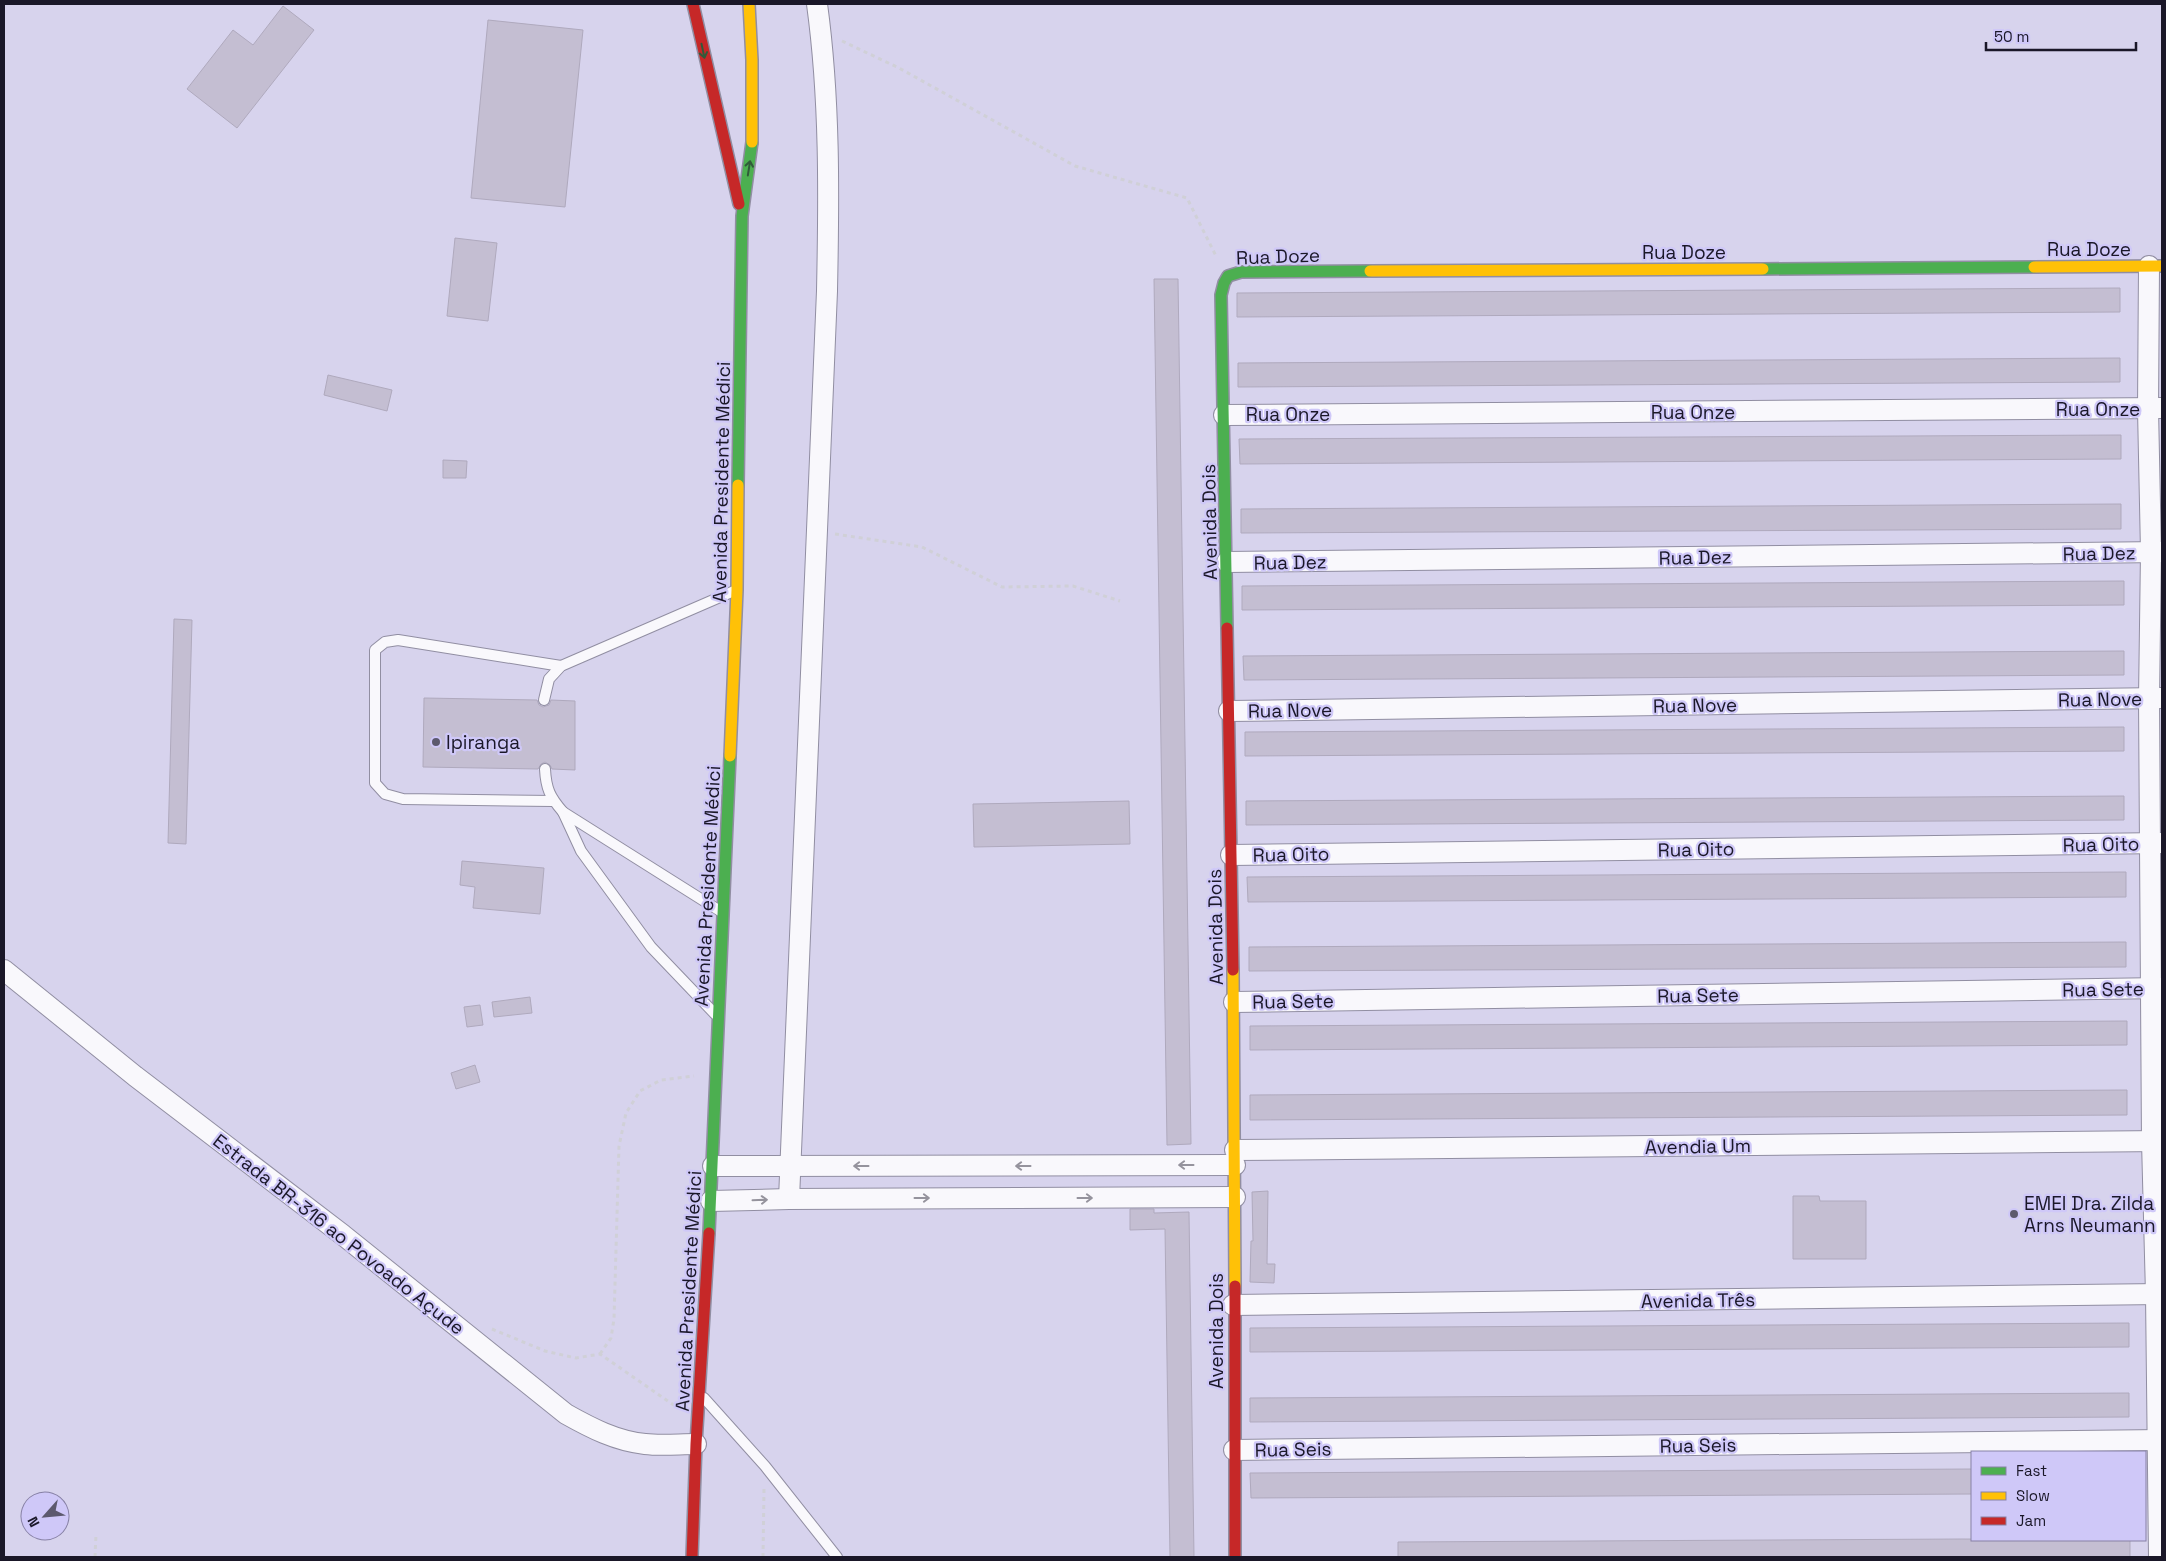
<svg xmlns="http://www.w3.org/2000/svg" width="2166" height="1561" font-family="'Space Grotesk',sans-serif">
  <rect width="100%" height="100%" fill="#d7d3ed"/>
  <g fill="#c4bed2" stroke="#afa9bd">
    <polygon points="283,6 314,30 237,128 187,89 233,30 253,45"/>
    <polygon points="488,20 583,30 565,207 471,198"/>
    <polygon points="455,238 497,243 488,321 447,316"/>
    <polygon points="1154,279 1178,279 1191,1144 1167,1145"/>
    <polygon points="2120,288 2120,312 1237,317 1237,293"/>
    <polygon points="2120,358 2120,382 1238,387 1238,363"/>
    <polygon points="328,375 392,390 387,411 324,395"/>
    <polygon points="2121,435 2121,459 1240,464 1239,439"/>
    <polygon points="443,460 467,461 466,478 443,478"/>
    <polygon points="2121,504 2121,529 1241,533 1241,509"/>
    <polygon points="2124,581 2124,605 1242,610 1242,586"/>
    <polygon points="174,619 192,620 186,844 168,843"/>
    <polygon points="2124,651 2124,675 1244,680 1243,656"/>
    <polygon points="424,698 537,700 539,705 543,707 549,705 551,700 575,701 575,770 552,769 550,765 545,762 541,764 538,769 423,767"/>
    <polygon points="2124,727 2124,751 1245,756 1245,732"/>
    <polygon points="2124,796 2124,820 1246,825 1246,801"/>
    <polygon points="1129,801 1130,844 974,847 973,804"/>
    <polygon points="462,861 544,868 540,914 473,908 475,887 460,885"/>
    <polygon points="2126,872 2126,897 1248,902 1247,877"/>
    <polygon points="2126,942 2126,967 1249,971 1249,947"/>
    <polygon points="530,997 532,1013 494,1017 492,1002"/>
    <polygon points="480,1005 483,1025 467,1027 464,1007"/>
    <polygon points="2127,1021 2127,1045 1250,1050 1250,1026"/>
    <polygon points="475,1065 480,1082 456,1089 451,1073"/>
    <polygon points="2127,1090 2127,1115 1250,1120 1250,1095"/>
    <polygon points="1268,1191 1267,1264 1275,1264 1274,1283 1250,1282 1251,1241 1253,1241 1252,1192"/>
    <polygon points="1793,1196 1819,1196 1820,1201 1866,1201 1866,1259 1793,1259"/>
    <polygon points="1130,1209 1154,1209 1154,1213 1189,1212 1194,1557 1170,1557 1165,1229 1130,1230"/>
    <polygon points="2129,1323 2129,1347 1250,1352 1250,1328"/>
    <polygon points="2129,1393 2129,1417 1250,1422 1250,1398"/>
    <polygon points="1972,1469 1972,1494 1251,1498 1250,1473"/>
    <polygon points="1962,1539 2130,1540 2130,1557 1398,1557 1398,1542"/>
  </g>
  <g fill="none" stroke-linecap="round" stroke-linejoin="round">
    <g stroke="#918ea2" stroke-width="12">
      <g id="lane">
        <polyline points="544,700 549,679 561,666 734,591"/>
        <path d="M545,769C546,789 550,797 563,812L720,911"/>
        <polyline points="553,801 403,799 385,794 375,783 375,650 385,642 398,640 561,666"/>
        <polyline points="563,812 581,851 651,947 715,1014"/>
        <polyline points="704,1398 765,1466 837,1557"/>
      </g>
    </g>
    <g stroke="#918ea2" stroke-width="22">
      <g id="street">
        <polyline points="2149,266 2148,409 2151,552 2149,699 2152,1141 2156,1294 2159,1557"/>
        <polyline points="1224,415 2162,408"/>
        <polyline points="1227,562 2162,552"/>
        <polyline points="1229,711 2162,698"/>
        <polyline points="1231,855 2162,843"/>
        <path d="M4,970L135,1076L343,1235L566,1414C591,1428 616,1441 645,1444C662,1446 679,1444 696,1444"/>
        <polyline points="1234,1002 2162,988"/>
        <polyline points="1235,1150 2162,1141"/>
        <polyline points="713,1166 1235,1165"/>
        <path d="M789,1199L827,291C829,195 830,99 817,4"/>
        <polyline points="711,1201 789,1199 1235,1197"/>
        <polyline points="1233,1305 2162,1294"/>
        <polyline points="1234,1450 2162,1440"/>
      </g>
    </g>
    <g stroke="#918ea2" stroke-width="14">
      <g id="fast">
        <polyline points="1763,269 2034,267"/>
        <polyline points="738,485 742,216 752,142"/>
        <polyline points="1227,628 1221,295 1224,283 1228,276 1241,272 1370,271"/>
        <polyline points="709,1233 730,756"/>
      </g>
    </g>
    <g stroke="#918ea2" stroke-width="14">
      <g id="slow">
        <polyline points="749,4 752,60 752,142"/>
        <polyline points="2034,267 2162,266"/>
        <polyline points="1370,271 1763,269"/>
        <polyline points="730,756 737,590 738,485"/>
        <polyline points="1233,970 1235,1286"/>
      </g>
    </g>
    <g stroke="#918ea2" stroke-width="14">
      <g id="jam">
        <polyline points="693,4 739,204"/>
        <polyline points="1227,628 1233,970"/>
        <polyline points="1235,1286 1235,1557"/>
        <polyline points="692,1557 696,1444 709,1233"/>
      </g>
    </g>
    <g stroke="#d0d0d7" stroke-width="3" stroke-dasharray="4 4" stroke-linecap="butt">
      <polyline points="842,41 899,68 1075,166 1187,198 1216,256"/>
      <polyline points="835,534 922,547 1002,587 1073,586 1120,601"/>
      <polyline points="492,1329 545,1351 576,1358 600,1354 675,1406"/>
      <polyline points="600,1354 611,1338 614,1319 619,1146 626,1113 640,1091 661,1080 694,1076"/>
      <polyline points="95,1557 96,1534"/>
      <polyline points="763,1557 764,1489"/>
    </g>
    <use href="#lane" stroke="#f9f8fc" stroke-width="10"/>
    <use href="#street" stroke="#f9f8fc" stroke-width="20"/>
    <use href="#fast" stroke="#4caf50" stroke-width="11"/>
    <use href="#slow" stroke="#ffc107" stroke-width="11"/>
    <use href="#jam" stroke="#c62828" stroke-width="11"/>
  </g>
  <defs><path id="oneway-shaft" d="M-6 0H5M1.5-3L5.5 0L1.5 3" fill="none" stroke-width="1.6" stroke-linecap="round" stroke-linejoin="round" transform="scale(1.25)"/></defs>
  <g stroke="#305b3a">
    <use href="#oneway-shaft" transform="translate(703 51) rotate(78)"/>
    <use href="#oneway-shaft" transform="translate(749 168) rotate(-81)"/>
  </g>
  <g stroke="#95939d">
    <use href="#oneway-shaft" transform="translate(1186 1165) rotate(180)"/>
    <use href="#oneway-shaft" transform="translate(861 1166) rotate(180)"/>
    <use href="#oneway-shaft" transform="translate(1023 1166) rotate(180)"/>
    <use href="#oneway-shaft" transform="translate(922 1198)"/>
    <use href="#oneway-shaft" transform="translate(1085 1198)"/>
    <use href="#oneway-shaft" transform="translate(760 1200) rotate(-2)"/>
  </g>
  <g fill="#5c596d" stroke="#cfc8f8" stroke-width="2">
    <circle cx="436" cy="742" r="5"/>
    <circle cx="2014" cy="1214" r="5"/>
  </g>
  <g text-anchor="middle" stroke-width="4.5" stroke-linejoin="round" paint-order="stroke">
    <g font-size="19" fill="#1a1728" stroke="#cfc8f8">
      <text x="2089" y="256">Rua Doze</text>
      <text x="1684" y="259">Rua Doze</text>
      <text transform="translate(1278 256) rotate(-2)" y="7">Rua Doze</text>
      <text x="2098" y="416">Rua Onze</text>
      <text x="1693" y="419">Rua Onze</text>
      <text x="1288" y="421">Rua Onze</text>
      <text transform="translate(721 482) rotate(-89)" y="7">Avenida Presidente Médici</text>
      <text transform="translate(1209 522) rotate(-91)" y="7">Avenida Dois</text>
      <text transform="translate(2099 553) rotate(-1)" y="7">Rua Dez</text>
      <text transform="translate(1695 557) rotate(-1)" y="7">Rua Dez</text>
      <text transform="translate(1290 562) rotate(-1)" y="7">Rua Dez</text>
      <text transform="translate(2100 699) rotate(-1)" y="7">Rua Nove</text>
      <text transform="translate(1695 705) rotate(-1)" y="7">Rua Nove</text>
      <text transform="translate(1290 710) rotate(-1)" y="7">Rua Nove</text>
      <text transform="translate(2101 844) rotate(-1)" y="7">Rua Oito</text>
      <text transform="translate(1696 849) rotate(-1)" y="7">Rua Oito</text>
      <text transform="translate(1291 854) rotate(-1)" y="7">Rua Oito</text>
      <text transform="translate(707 886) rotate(-87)" y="7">Avenida Presidente Médici</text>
      <text transform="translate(1215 927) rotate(-91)" y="7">Avenida Dois</text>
      <text transform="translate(2103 989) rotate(-1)" y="7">Rua Sete</text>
      <text transform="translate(1698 995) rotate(-1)" y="7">Rua Sete</text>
      <text transform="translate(1293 1001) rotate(-1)" y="7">Rua Sete</text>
      <text transform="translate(1698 1146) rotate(-1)" y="7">Avendia Um</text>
      <text transform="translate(339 1234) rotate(38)" y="7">Estrada BR-316 ao Povoado Açude</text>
      <text transform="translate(688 1291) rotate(-87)" y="7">Avenida Presidente Médici</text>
      <text transform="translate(1698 1300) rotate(-1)" y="7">Avenida Três</text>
      <text transform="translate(1216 1331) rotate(-90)" y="7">Avenida Dois</text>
      <text transform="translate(1698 1445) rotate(-1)" y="7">Rua Seis</text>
      <text transform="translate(1293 1449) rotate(-1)" y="7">Rua Seis</text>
    </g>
    <g font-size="19" fill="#1a1728" stroke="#cfc8f8" text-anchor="start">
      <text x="446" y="749">Ipiranga</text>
      <text x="2024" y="1210">EMEI Dra. Zilda<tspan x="2024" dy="22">Arns Neumann</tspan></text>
    </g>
  </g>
  <rect width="2166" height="1561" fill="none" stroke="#1a1728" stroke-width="10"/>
  <rect x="1971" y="1451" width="175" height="90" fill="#cfc8f8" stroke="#8781a5"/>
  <rect x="1981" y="1467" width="25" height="8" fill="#4caf50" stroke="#8781a5"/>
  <text x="2016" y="1476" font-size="15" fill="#1a1728">Fast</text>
  <rect x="1981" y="1492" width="25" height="8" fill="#ffc107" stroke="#8781a5"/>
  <text x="2016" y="1501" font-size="15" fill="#1a1728">Slow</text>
  <rect x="1981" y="1517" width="25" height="8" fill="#c62828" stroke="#8781a5"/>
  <text x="2016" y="1526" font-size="15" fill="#1a1728">Jam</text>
  <g transform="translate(45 1516) rotate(243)"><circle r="24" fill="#cfc8f8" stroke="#8781a5"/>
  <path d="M0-4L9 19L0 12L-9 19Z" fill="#5c596d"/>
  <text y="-8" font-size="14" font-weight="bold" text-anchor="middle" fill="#1a1728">N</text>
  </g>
  <path d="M1986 42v8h150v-8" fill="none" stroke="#1a1728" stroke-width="2.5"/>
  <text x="1994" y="42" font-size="15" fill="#1a1728" stroke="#cfc8f8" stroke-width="4" paint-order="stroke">50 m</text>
</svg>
